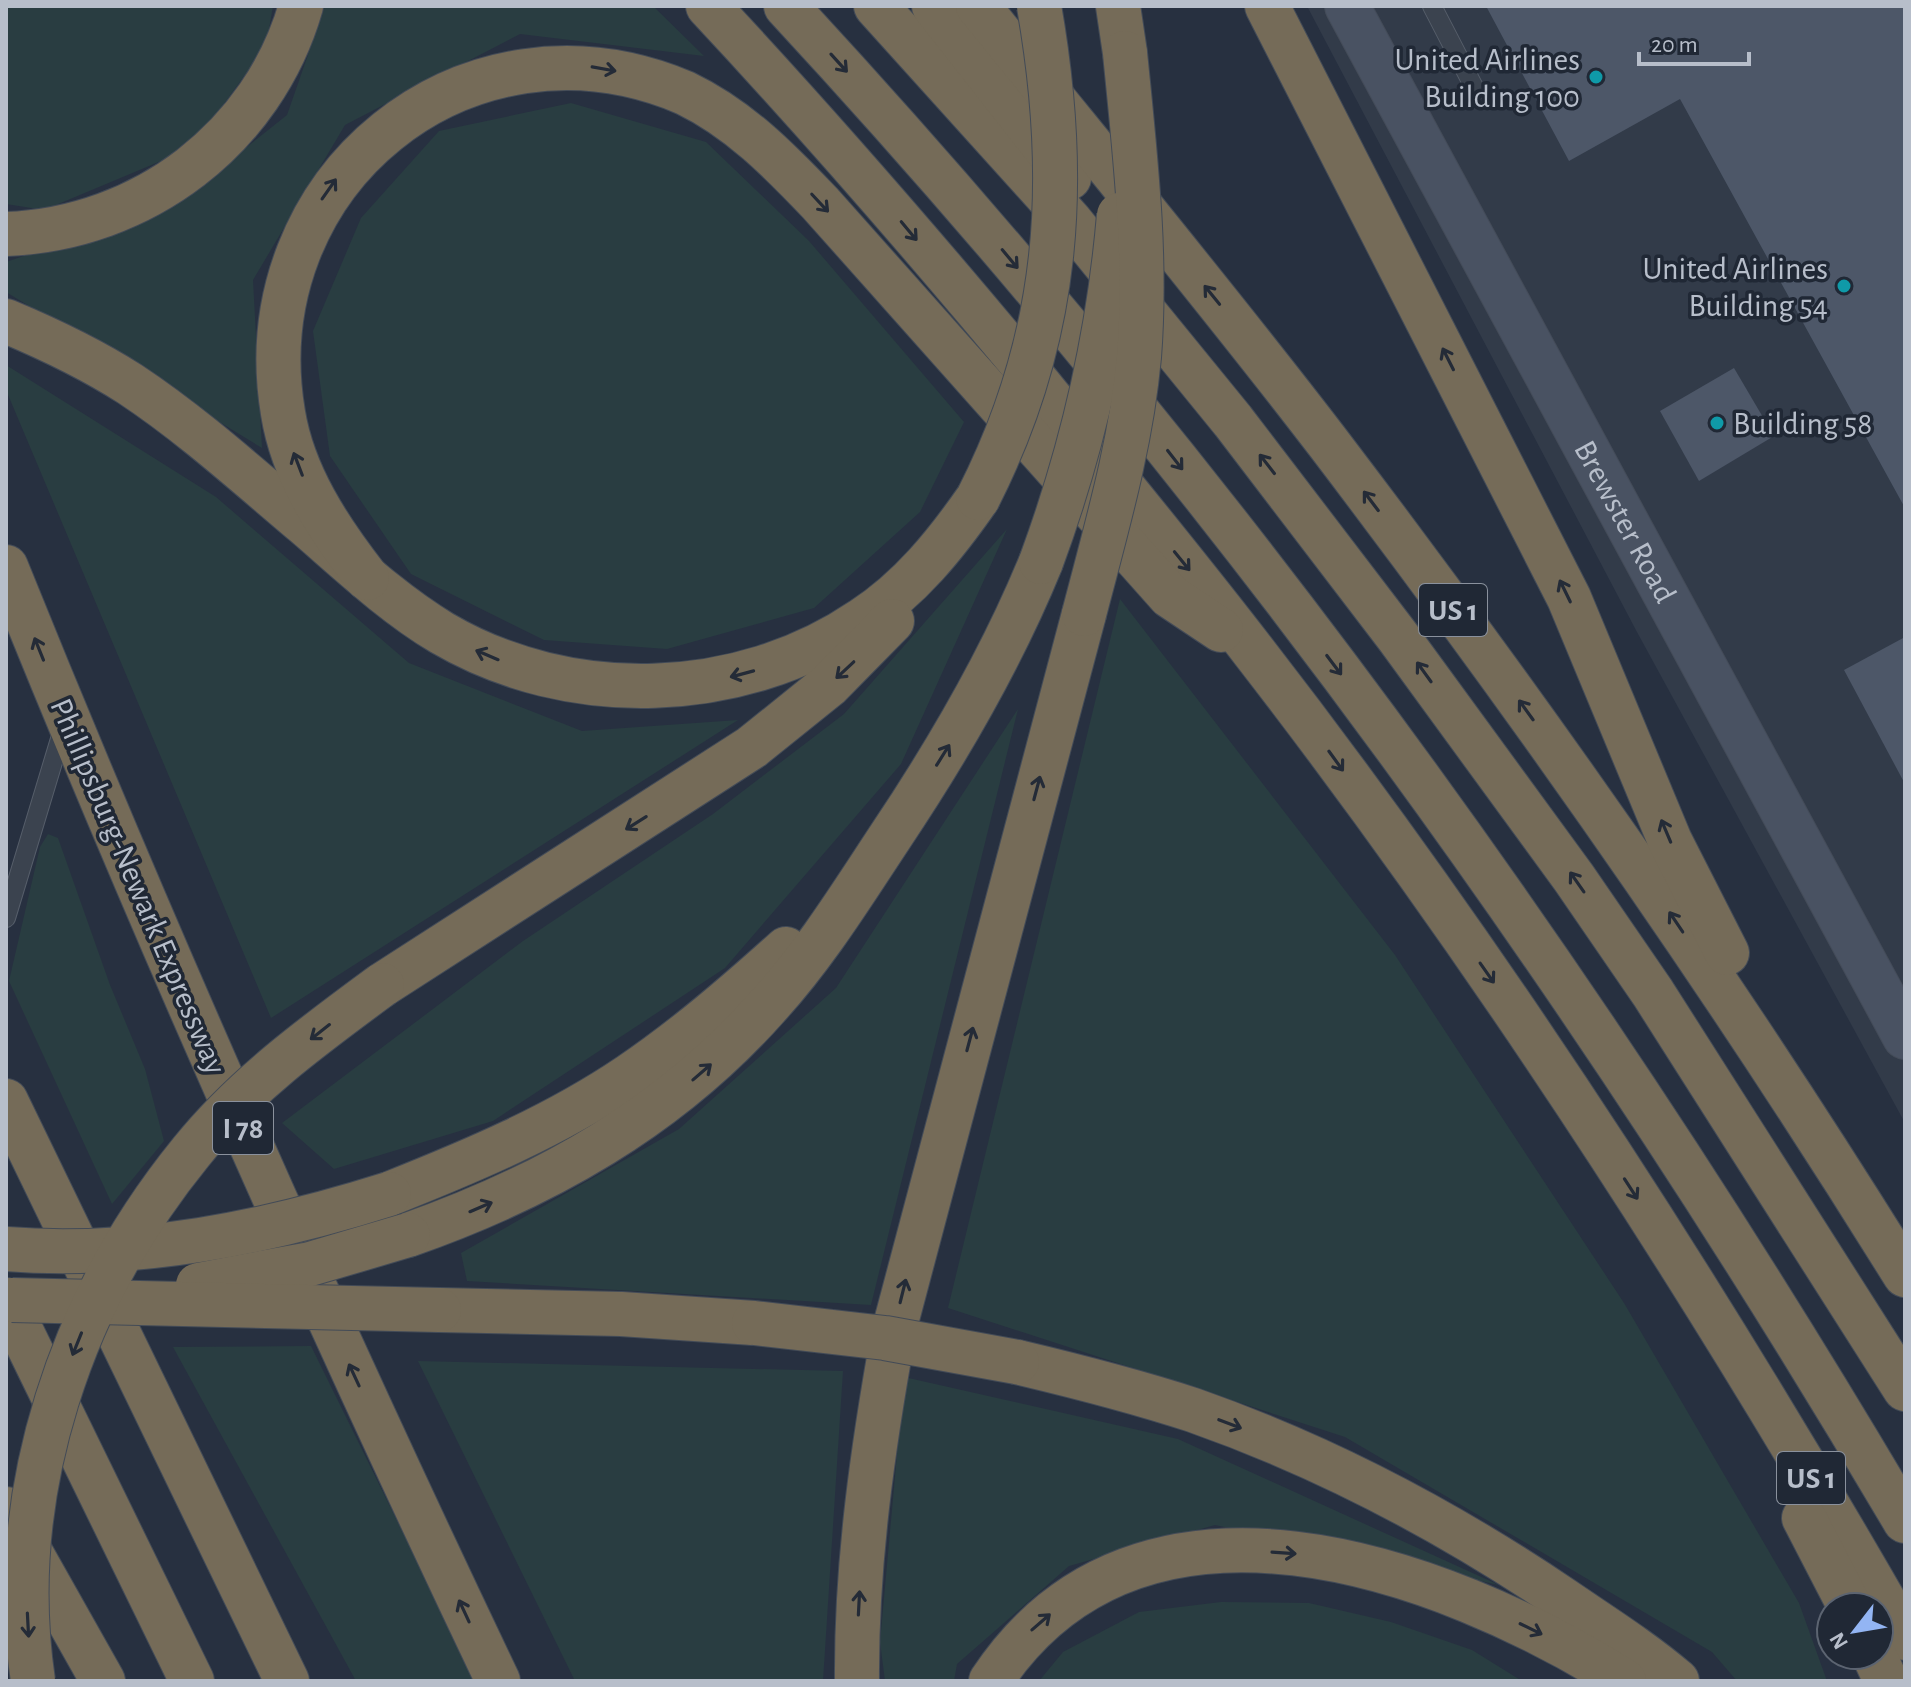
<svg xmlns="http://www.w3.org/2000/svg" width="1911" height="1687" font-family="'Alegreya Sans',sans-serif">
  <rect width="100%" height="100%" fill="#273040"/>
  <polygon fill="#323b49" points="1307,6 1905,6 1905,1123 1637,632"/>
  <g fill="#293d41">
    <polygon points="6,6 273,6 266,46 192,148 44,210 6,204"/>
    <polygon points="325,6 653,6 704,56 520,34 345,125 253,280 262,448 6,292 6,262 174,205 287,115"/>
    <polygon points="571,103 706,142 809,241 964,422 920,512 814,608 667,649 544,640 411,574 330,456 313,331 361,218 439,131"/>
    <polygon points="6,365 216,497 409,663 582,731 738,720 271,1018 6,390"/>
    <polygon points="1007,529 901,764 725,968 493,1121 334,1169 282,1123 523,941 713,814 844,714"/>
    <polygon points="1120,599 1395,955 1624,1303 1799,1603 1827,1681 1737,1681 1712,1652 1345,1437 948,1308"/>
    <polygon points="1018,709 871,1305 467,1281 461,1253 679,1129 836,988"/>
    <polygon points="48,834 58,838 110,985 145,1069 164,1141 112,1204 9,981 40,847"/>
    <polygon points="311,1346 476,1681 356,1681 173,1347"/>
    <polygon points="418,1361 843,1371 823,1681 575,1681"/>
    <polygon points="904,1377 1178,1439 1499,1585 1215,1525 1069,1566 957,1664 954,1681 885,1681 880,1642"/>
    <polygon points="1221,1602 1309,1603 1391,1622 1472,1650 1522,1681 1039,1681 1063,1652 1139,1612"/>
  </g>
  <g fill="#4d5768">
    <polygon points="1486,6 1905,6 1905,508 1680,99 1569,161"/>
    <polygon points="1734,368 1774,436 1699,481 1660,411"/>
    <polygon points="1905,637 1905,784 1844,670"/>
  </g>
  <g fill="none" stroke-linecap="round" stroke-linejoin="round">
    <g stroke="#565e6a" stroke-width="20">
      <g id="lane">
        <polyline points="1432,6 1476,91"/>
        <polyline points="6,918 63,729"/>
      </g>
    </g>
    <g stroke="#444c59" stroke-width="46">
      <g id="secondary">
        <path id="s1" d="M1347,6L1905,1037"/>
      </g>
    </g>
    <g stroke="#434b57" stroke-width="46">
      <g id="highway">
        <path d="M708,6C822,128 931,254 1037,382C1110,471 1184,561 1254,652C1495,963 1710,1297 1905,1638"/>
        <path d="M786,6C1213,467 1586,980 1905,1521"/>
        <polyline points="876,6 1070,221 1233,421 1398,637 1574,878 1653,993 1905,1389"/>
        <polyline points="934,6 1069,178"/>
        <path d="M978,6C1095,151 1215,295 1329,444C1533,712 1727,988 1905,1275"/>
        <polyline points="1118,6 1125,53"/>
        <polyline points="1267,6 1569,598 1670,841 1727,953"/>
        <path d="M6,234C143,229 263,138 301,6"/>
        <path d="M6,321C49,339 91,359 130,384C192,425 248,476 305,524C349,562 392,603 442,633C570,708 740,703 862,620C910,589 946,544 978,498"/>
        <path d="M6,567C158,944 323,1314 498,1681"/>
        <path d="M367,578C329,529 293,475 283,413C244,182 466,0 685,93C739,119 779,160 820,203L1170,596L1221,630"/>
        <polyline points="382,985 752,747 829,685 892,621"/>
        <polyline points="6,1101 287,1681"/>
        <path d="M389,1194C472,1161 555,1126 629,1076C685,1038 736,994 786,949"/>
        <path d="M408,1235C545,1187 669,1117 766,1008C814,956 851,896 890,837C949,749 1001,660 1041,562"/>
        <polyline points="6,1300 192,1681"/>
        <polyline points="439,1310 621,1314 754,1323"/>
        <path d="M1017,1362C1076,1376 1135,1391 1193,1410C1324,1456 1449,1522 1564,1600C1602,1626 1642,1651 1677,1681"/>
        <polyline points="6,1509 103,1681"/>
        <polyline points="1804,1518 1850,1607"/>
        <polyline points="1874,1655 1886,1681"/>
        <path d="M857,1681C856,1563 873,1446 894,1330L1084,614"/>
        <path d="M991,1681C1140,1456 1441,1566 1624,1681"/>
      </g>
    </g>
    <use href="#lane" stroke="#3b434f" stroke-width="18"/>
    <use href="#secondary" stroke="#495262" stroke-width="44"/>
    <use href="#highway" stroke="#756b58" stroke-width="44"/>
    <g stroke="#434b57" stroke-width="46" stroke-linecap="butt">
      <g id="highway-bridge">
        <path d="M978,498C1060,337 1070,182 1039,6"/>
        <path d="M1041,562C1082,451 1109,333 1119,215"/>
        <path d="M1084,614C1106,529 1131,445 1139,357C1147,255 1135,154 1125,53"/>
        <path d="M6,1249C136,1259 266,1233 389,1194"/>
        <polyline points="198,1285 310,1264 408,1235"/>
        <polyline points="12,1300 439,1310"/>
        <polyline points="754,1323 885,1338 1017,1362"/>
        <path d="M33,1681C5,1492 72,1298 191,1152C244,1086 314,1035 382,985"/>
      </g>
    </g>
    <use href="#highway-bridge" stroke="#756b58" stroke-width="44"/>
  </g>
  <defs><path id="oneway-shaft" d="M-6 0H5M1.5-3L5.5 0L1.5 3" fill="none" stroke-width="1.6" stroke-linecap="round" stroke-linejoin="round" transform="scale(2)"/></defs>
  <g stroke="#242b37">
    <use href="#oneway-shaft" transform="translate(839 63) rotate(48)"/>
    <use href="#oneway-shaft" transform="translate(604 69) rotate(10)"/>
    <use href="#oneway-shaft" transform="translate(329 189) rotate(-55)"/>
    <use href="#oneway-shaft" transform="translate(820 203) rotate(47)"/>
    <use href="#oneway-shaft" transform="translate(909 231) rotate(50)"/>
    <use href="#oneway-shaft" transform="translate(1010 259) rotate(50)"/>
    <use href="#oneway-shaft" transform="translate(1212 295) rotate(-129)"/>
    <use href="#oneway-shaft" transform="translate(1448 359) rotate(-117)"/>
    <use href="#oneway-shaft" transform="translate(1175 460) rotate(52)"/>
    <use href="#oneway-shaft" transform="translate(298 464) rotate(-111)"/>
    <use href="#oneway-shaft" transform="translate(1267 464) rotate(-128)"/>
    <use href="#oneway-shaft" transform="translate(1371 501) rotate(-127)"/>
    <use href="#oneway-shaft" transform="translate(1182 561) rotate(51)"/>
    <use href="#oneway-shaft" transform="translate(1565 591) rotate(-116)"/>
    <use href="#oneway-shaft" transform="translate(39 649) rotate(-112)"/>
    <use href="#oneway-shaft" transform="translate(487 655) rotate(-157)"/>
    <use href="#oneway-shaft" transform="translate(1334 665) rotate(53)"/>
    <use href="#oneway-shaft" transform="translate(845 670) rotate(137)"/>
    <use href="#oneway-shaft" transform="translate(1424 672) rotate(-126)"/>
    <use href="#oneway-shaft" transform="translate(742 674) rotate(165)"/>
    <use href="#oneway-shaft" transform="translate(1526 710) rotate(-126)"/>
    <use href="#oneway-shaft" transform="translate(943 755) rotate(-58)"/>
    <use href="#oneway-shaft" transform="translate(1336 761) rotate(54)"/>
    <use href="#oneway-shaft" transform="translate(1037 788) rotate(-75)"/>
    <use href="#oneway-shaft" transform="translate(636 823) rotate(148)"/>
    <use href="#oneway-shaft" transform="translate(1666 831) rotate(-113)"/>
    <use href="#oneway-shaft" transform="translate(1577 882) rotate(-125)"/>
    <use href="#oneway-shaft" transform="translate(1676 922) rotate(-124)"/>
    <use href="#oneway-shaft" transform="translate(1487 973) rotate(55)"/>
    <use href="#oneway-shaft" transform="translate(320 1032) rotate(142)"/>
    <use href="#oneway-shaft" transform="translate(970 1039) rotate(-75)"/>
    <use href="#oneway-shaft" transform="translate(702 1072) rotate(-41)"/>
    <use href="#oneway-shaft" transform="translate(1631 1189) rotate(57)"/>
    <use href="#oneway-shaft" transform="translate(481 1207) rotate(-23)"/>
    <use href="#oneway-shaft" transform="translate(903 1291) rotate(-76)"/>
    <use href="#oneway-shaft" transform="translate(77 1344) rotate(112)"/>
    <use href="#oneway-shaft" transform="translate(354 1375) rotate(-115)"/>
    <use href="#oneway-shaft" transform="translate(1230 1424) rotate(21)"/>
    <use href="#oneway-shaft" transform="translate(1284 1553) rotate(4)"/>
    <use href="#oneway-shaft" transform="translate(859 1603) rotate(-87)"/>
    <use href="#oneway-shaft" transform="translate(464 1611) rotate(-115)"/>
    <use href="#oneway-shaft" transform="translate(1041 1622) rotate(-41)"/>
    <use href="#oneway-shaft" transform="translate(28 1625) rotate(87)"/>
    <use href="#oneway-shaft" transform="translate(1531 1629) rotate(26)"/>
  </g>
  <g fill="#0f9aa8" stroke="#202835" stroke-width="3">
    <circle cx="1596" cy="77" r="8"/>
    <circle cx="1844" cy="286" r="8"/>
    <circle cx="1717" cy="423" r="8"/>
  </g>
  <g text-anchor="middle" stroke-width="7" stroke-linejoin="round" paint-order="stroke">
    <g fill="#202835" stroke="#8a919d" stroke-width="2">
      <rect x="1419" y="584" width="68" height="52" rx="6"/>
      <rect x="213" y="1102" width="60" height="52" rx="6"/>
      <rect x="1777" y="1452" width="68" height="52" rx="6"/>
    </g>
    <g font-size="30" font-weight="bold" fill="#b7beca">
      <text x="1453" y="620">US 1</text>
      <text x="243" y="1138">I 78</text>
      <text x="1811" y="1488">US 1</text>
    </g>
    <g font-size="32" fill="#b7beca" stroke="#202835" text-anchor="end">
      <text x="1580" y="70">United Airlines<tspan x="1580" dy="37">Building 100</tspan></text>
      <text x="1828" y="279">United Airlines<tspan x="1828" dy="37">Building 54</tspan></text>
      <text x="1733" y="434" text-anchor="start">Building 58</text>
    </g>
    <g font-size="32" fill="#b7beca" stroke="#202835">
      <text dy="11" stroke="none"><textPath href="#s1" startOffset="586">Brewster Road</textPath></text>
      <text transform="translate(139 886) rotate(67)" y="11">Phillipsburg-Newark Expressway</text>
    </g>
  </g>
  <rect width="1911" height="1687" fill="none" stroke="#b7beca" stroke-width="16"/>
  <g transform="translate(1855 1631) rotate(239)"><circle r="38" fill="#202835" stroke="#5c6471" stroke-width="2"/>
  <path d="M0-6L14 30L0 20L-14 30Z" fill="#93b5f3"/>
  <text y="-12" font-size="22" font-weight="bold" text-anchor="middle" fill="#b7beca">N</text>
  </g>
  <path d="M1639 52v12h110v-12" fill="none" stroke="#b7beca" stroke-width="4"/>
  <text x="1651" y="52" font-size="24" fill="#b7beca" stroke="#202835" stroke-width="6" paint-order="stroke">20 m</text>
</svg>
